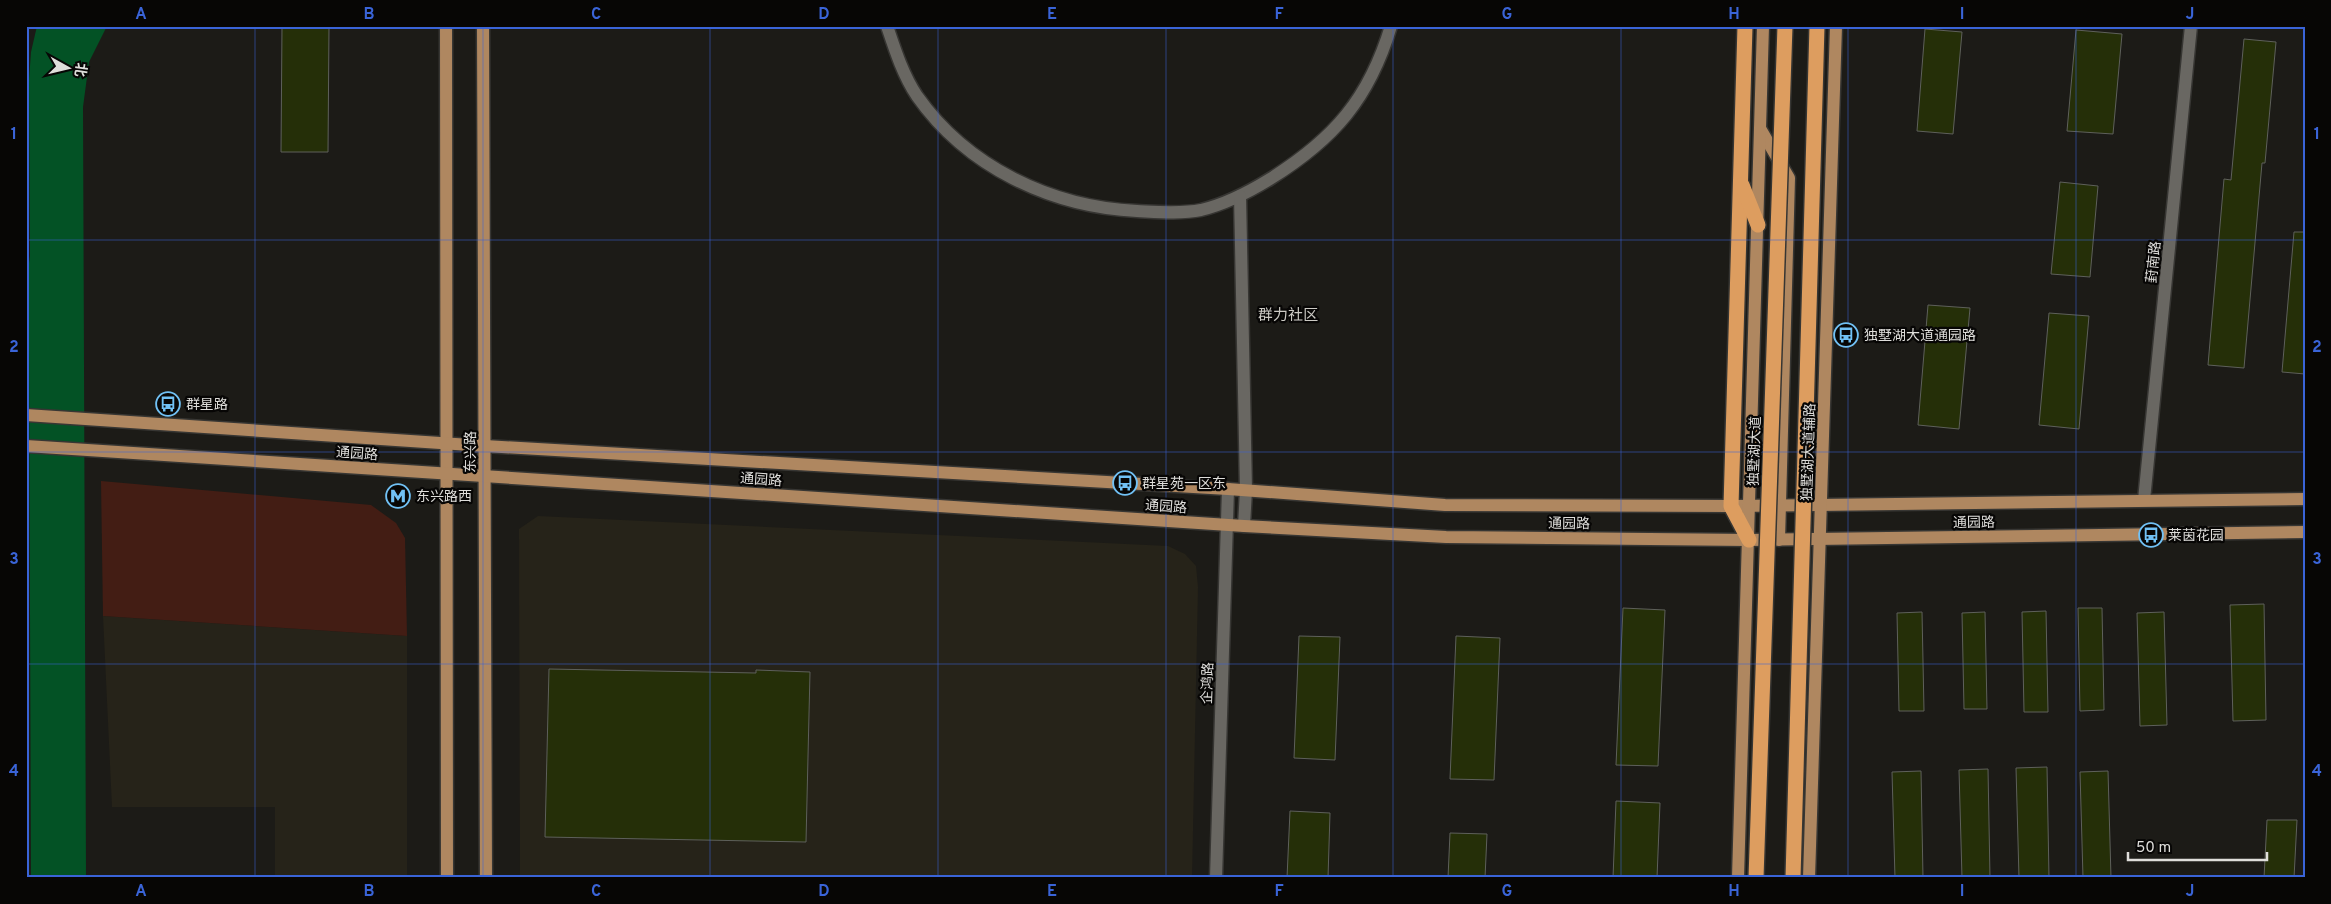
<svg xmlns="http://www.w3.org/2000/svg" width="2331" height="904" font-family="Overpass,'Noto Sans SC',sans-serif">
  <rect width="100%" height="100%" fill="#1c1b17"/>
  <g fill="#262319">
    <polygon points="538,516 1168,546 1185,554 1196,566 1198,587 1192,878 520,878 519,529"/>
    <polygon points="103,616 407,636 407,878 275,878 275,807 112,807"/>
  </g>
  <polygon fill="#431d14" points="101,481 371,505 396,523 405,538 407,636 103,616"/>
  <path fill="#035225" d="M37,26H107L89,62L83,107L86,878H31L29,350C25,319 25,287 30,256L29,80L31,52Z"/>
  <g fill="#252f08" stroke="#5e605b">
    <polygon points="282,26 329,26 328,152 281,152"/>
    <polygon points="1925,29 1962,32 1953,134 1917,131"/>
    <polygon points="2076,30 2122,34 2113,134 2067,131"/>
    <polygon points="2244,39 2276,42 2265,163 2262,163 2244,368 2208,365 2224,179 2231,180"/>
    <polygon points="2060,182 2098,186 2090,277 2051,274"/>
    <polygon points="2294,232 2305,232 2305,374 2282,372"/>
    <polygon points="1928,305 1970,308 1959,429 1918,425"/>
    <polygon points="2049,313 2089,316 2079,429 2039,425"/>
    <polygon points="2264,604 2266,720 2233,721 2230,605"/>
    <polygon points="1623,608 1665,610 1658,766 1616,765"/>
    <polygon points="2078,608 2102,608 2104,710 2080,711"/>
    <polygon points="2046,611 2048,712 2024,712 2022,612"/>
    <polygon points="1922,612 1924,711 1899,711 1897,613"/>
    <polygon points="1985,612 1987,709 1964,709 1962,613"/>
    <polygon points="2164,612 2167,725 2140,726 2137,613"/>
    <polygon points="1299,636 1340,637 1335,760 1294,758"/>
    <polygon points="1456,636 1500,638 1494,780 1450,779"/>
    <polygon points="549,669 756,673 756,670 810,672 806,842 545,837"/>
    <polygon points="2047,767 2049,878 2019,878 2016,768"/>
    <polygon points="1988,769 1990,878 1962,878 1959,770"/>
    <polygon points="1921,771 1923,878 1895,878 1892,772"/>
    <polygon points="2108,771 2111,878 2083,878 2080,772"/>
    <polygon points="1616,801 1660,803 1657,878 1613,878"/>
    <polygon points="1290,811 1330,813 1328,878 1287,878"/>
    <polygon points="2267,820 2297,820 2294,878 2264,878"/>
    <polygon points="1450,833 1487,834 1485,878 1448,878"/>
  </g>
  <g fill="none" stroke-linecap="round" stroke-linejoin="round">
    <g stroke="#373633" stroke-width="15">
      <g id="minor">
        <path d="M887,26C895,50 903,75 917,96C967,167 1051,207 1137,211C1158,212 1181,214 1201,210C1226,204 1249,192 1270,179C1334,139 1369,99 1391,26"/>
        <polyline points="1240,196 1246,490 1244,526"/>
        <polyline points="2144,500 2191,26"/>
        <polyline points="1216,878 1228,489"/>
      </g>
    </g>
    <g stroke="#373633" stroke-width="15">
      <g id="major">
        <polyline points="446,26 447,878"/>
        <polyline points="483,26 486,878"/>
        <polyline points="1761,130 1789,178 1779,540"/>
        <polyline points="26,415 485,446 1228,489 1445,505 1731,506 2305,499"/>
        <polyline points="26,446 1244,526 1446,537 1749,540 2305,532"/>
        <polyline points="1738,878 1763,26"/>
        <polyline points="1809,878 1836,26"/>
      </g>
    </g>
    <g stroke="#373633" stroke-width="18">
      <g id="highway">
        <polyline points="1745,26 1731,506 1749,540"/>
        <polyline points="1742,185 1758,225"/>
      </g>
    </g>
    <use href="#minor" stroke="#696762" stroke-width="12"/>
    <use href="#major" stroke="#af8760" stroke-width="12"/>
    <use href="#highway" stroke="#dd9d5f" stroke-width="15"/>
    <g stroke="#373633" stroke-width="18" stroke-linecap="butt">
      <g id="highway-bridge">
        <polyline points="1756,878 1785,26"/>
        <polyline points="1793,878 1817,26"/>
      </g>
    </g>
    <use href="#highway-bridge" stroke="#dd9d5f" stroke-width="15"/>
  </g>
  <path fill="none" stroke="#3a64d8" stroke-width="1" stroke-opacity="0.55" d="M255,26V878M483,26V878M710,26V878M938,26V878M1166,26V878M1393,26V878M1621,26V878M1848,26V878M2076,26V878M26,240H2305M26,452H2305M26,664H2305"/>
  <defs>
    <g id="bus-ring" transform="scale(1.25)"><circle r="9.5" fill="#070605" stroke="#71c1f5" stroke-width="1.5"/><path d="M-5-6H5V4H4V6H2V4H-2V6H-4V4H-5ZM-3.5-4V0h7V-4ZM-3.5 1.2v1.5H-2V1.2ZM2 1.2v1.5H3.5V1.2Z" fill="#71c1f5"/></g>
    <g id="metro-ring" transform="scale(1.25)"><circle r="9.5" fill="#070605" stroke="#71c1f5" stroke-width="1.5"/><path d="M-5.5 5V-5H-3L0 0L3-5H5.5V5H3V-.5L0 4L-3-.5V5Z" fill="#71c1f5"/></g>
  </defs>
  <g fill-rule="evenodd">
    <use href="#bus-ring" x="1846" y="335"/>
    <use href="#bus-ring" x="168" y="404"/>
    <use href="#bus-ring" x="1125" y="483"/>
    <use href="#metro-ring" x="398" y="496"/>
    <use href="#bus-ring" x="2151" y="535"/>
  </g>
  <g text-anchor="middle" stroke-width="4.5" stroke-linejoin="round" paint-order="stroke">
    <g font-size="14" fill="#dfdedb" stroke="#070605">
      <text transform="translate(2153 262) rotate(-84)" y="5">葑南路</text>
      <text transform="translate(1754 451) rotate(-88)" y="5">独墅湖大道</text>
      <text transform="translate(470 452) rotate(-89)" y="5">东兴路</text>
      <text transform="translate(1808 452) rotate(-88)" y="5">独墅湖大道辅路</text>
      <text transform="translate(357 453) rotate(4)" y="5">通园路</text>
      <text transform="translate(761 479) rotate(4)" y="5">通园路</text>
      <text transform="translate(1166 506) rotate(4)" y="5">通园路</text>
      <text transform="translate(1974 522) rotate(-1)" y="5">通园路</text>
      <text transform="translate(1569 523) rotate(1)" y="5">通园路</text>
      <text transform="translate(1207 683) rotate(-88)" y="5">企鸿路</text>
    </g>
    <g font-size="14" fill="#dfdedb" stroke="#070605" text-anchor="start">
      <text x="1864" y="340">独墅湖大道通园路</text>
      <text x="186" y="409">群星路</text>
      <text x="1142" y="488">群星苑一区东</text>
      <text x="416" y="501">东兴路西</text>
      <text x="2168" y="540">莱茵花园</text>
    </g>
    <g font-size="15" fill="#cccac4" stroke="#070605">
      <text x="1288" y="320">群力社区</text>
    </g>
  </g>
  <rect width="2331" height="904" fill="none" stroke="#070605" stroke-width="55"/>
  <g transform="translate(68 68) rotate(98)" stroke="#070605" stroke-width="4" paint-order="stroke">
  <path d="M0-4L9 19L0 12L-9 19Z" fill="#dfdedb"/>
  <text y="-8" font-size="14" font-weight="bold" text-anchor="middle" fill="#dfdedb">北</text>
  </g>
  <path d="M2128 852v8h139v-8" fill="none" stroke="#dfdedb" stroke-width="2.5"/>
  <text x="2136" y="852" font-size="15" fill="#dfdedb" stroke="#070605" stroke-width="4" paint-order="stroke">50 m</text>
  <rect x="28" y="28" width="2276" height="848" fill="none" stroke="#3a64d8" stroke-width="2"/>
  <g font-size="16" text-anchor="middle" font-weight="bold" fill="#3a64d8">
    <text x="141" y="19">A</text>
    <text x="369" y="19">B</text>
    <text x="596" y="19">C</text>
    <text x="824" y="19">D</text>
    <text x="1052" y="19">E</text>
    <text x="1279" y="19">F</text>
    <text x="1507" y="19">G</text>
    <text x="1734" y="19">H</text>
    <text x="1962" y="19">I</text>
    <text x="2190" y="19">J</text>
    <text x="14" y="139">1</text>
    <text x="2317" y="139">1</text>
    <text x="14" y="352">2</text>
    <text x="2317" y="352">2</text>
    <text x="14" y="564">3</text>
    <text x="2317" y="564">3</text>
    <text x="14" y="776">4</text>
    <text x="2317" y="776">4</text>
    <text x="141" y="896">A</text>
    <text x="369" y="896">B</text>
    <text x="596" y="896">C</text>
    <text x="824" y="896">D</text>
    <text x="1052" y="896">E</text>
    <text x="1279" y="896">F</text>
    <text x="1507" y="896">G</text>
    <text x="1734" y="896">H</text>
    <text x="1962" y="896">I</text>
    <text x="2190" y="896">J</text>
  </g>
</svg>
